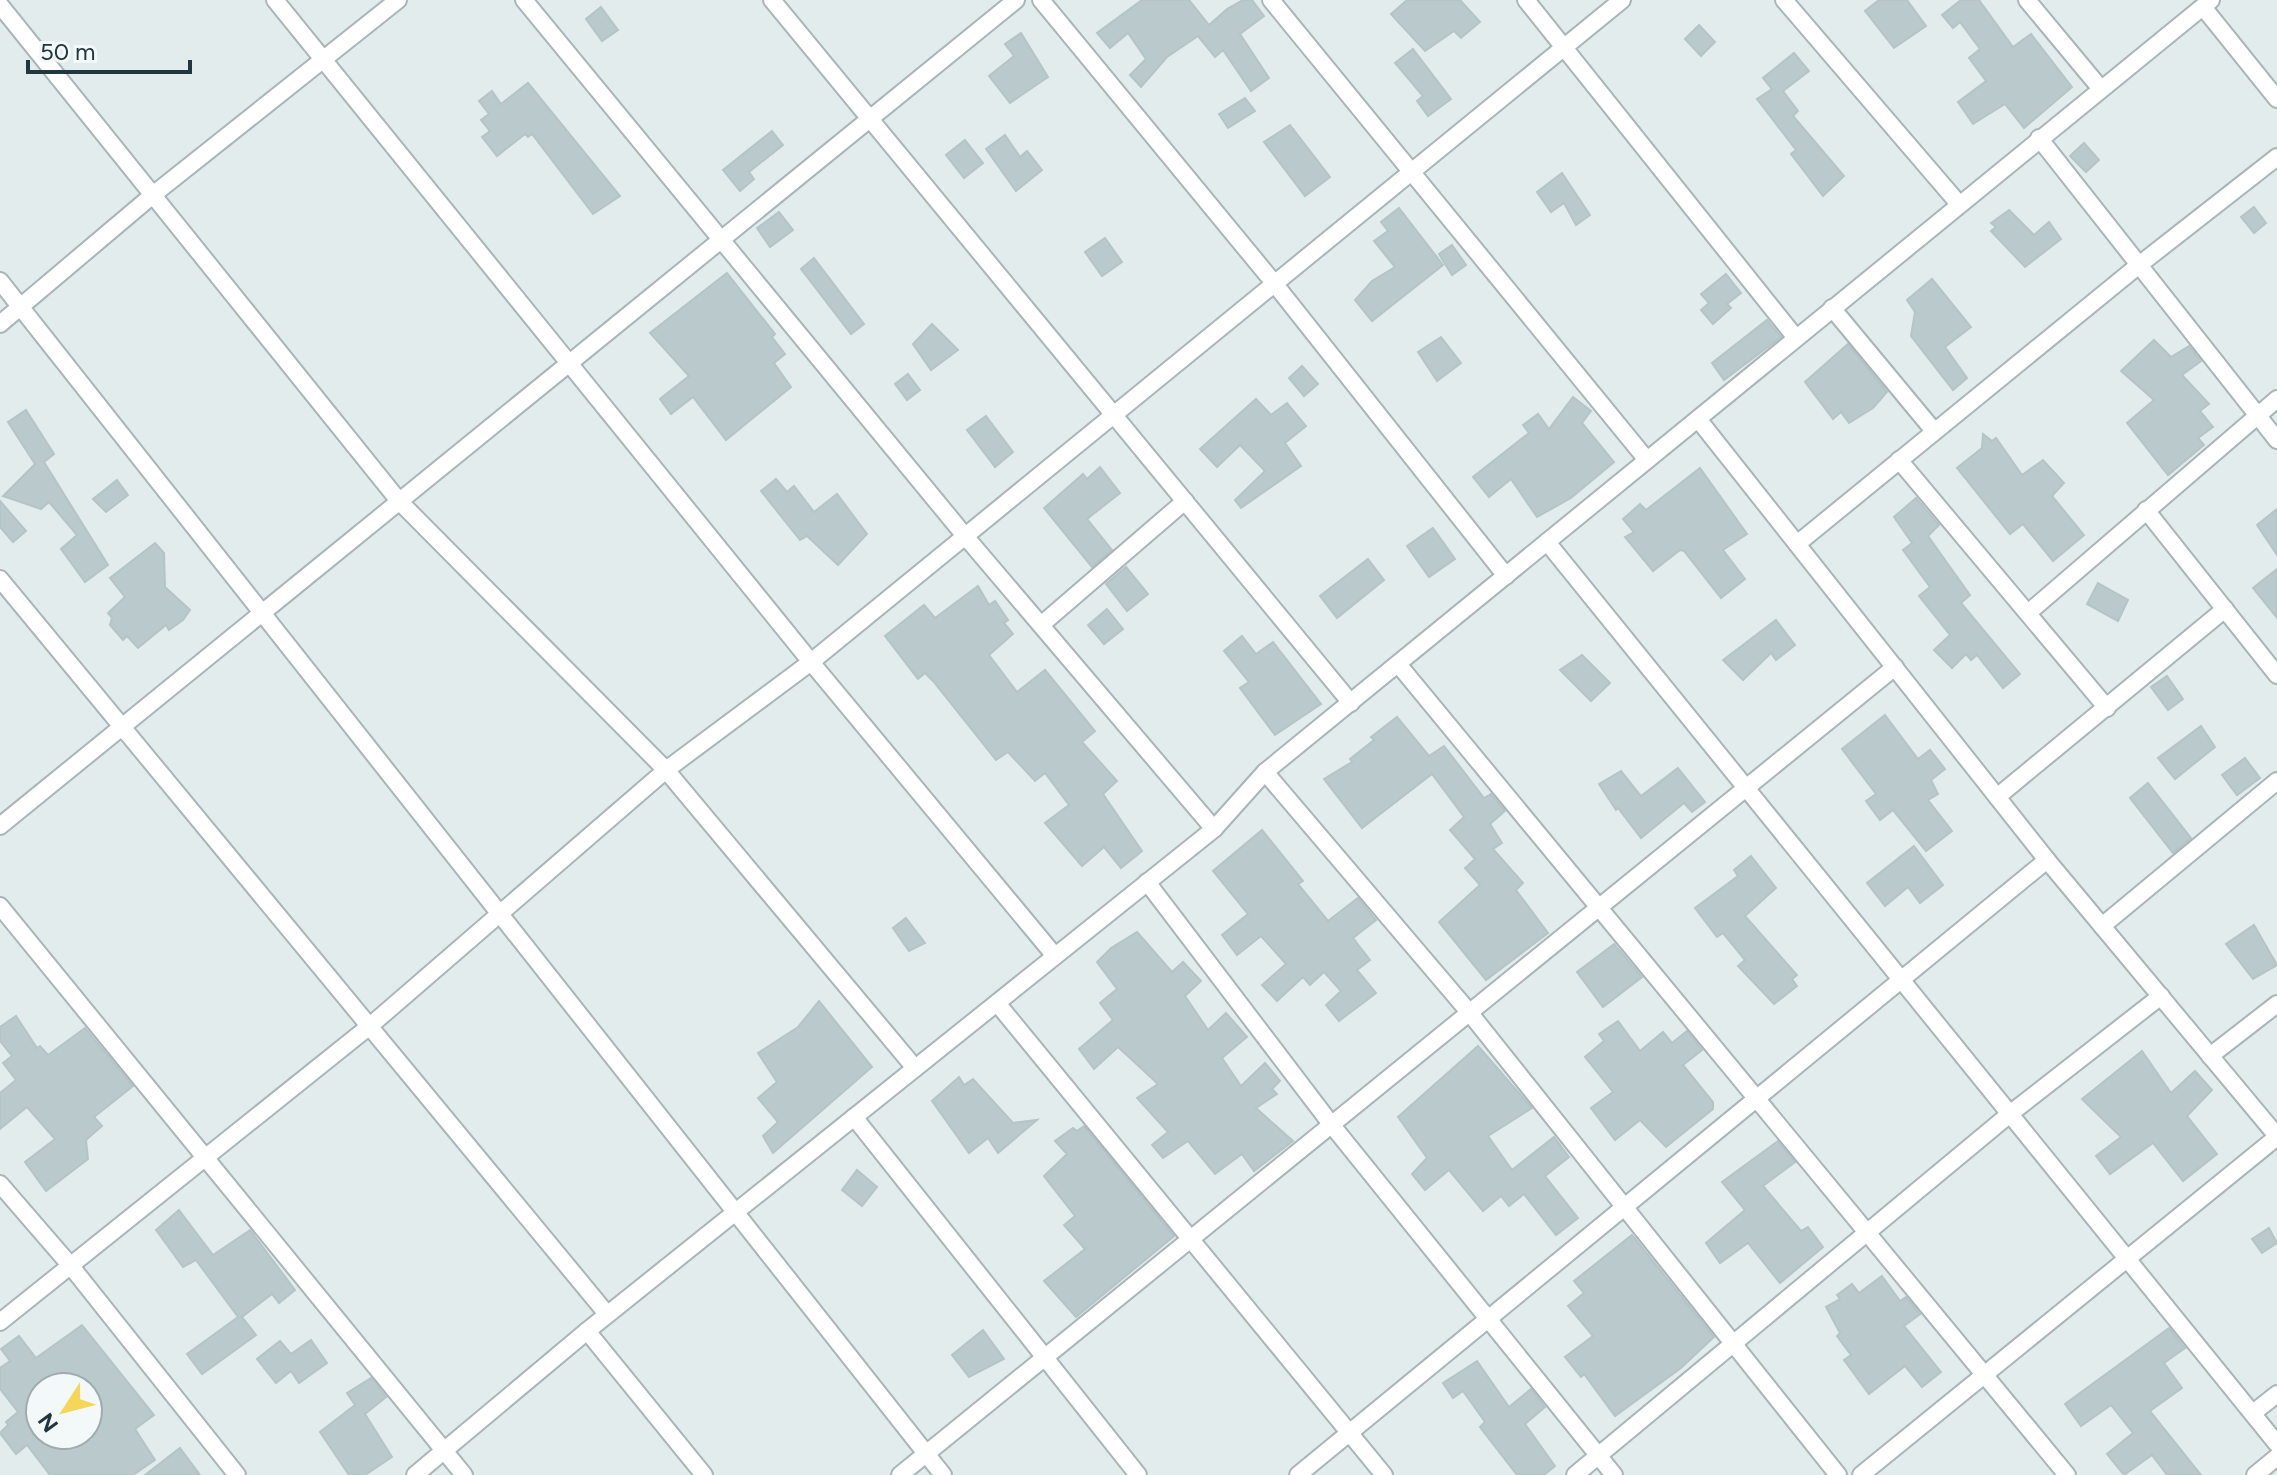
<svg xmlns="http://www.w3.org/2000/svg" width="2277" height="1475" font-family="Figtree,sans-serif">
  <rect width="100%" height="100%" fill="#e2eced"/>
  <g fill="#bac9cb" stroke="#b4c4c7" stroke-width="2" fill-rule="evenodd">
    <polygon points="1142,0 1189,0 1209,25 1227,9 1243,0 1252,0 1264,16 1240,34 1269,78 1251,91 1223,50 1215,57 1198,36 1167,57 1141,87 1130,75 1146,59 1128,33 1110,48 1097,33"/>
    <polygon points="1407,0 1460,0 1480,22 1461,38 1454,31 1425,51 1391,14"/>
    <polygon points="1879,0 1907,0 1926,26 1894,48 1865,11"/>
    <polygon points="1961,0 1979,0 2013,47 2031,34 2072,87 2024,128 2005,104 1973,124 1958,102 1986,81 1969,58 1980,49 1960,22 1953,28 1942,15"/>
    <polygon points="601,7 618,30 602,41 586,19"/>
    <polygon points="1699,25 1715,42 1701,56 1685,39"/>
    <polygon points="1021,33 1048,77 1010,103 989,76 1014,56 1005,44"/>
    <polygon points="1413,49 1451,99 1428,116 1417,101 1423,96 1395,63"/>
    <polygon points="1794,53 1809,71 1783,91 1798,111 1793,116 1844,176 1823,196 1791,154 1796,150 1757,99 1772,89 1763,78"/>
    <polygon points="528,83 620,196 593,214 532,134 528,137 525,134 497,156 482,137 490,131 481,120 489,114 479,101 492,91 501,104"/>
    <polygon points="1245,98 1255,111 1228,128 1219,114"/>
    <polygon points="1290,125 1330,177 1305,196 1264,142"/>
    <polygon points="772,131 783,145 749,172 754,179 740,191 723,170"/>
    <polygon points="1005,135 1020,157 1027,151 1042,170 1016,191 986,149"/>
    <polygon points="965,140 983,163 964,178 946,155"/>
    <polygon points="2084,143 2099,160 2086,172 2070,156"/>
    <polygon points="1562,173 1590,215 1576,225 1564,203 1551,212 1537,192"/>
    <polygon points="2254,207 2266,223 2254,233 2241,217"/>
    <polygon points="1399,208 1443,265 1372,321 1355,300 1372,281 1395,267 1374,241 1388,231 1381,222"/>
    <polygon points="2009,210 2034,235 2049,222 2061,239 2025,267 1991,231 1996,227 1991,223"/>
    <polygon points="779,212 793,230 770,247 757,228"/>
    <polygon points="1105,238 1122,262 1102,276 1085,252"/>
    <polygon points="1452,245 1466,265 1452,275 1439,254"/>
    <polygon points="814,258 864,324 851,334 801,269"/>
    <polygon points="727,273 775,334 772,337 785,354 774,363 791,387 726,440 693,397 671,414 660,399 689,376 650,333"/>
    <polygon points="1726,274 1741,293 1727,304 1731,308 1713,324 1701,310 1709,303 1701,294"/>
    <polygon points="1932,279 1971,327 1945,347 1967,378 1953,390 1911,336 1915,312 1907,300"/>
    <polygon points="1767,320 1781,337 1724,380 1712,363"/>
    <polygon points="932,324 958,350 931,370 913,344"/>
    <polygon points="1441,337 1461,363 1437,381 1418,352"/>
    <polygon points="2154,340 2171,357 2189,346 2201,361 2182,375 2209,404 2200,411 2213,427 2198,438 2204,445 2168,475 2127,423 2154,400 2121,371"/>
    <polygon points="1848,344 1887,392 1873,408 1849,423 1841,412 1833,419 1805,382"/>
    <polygon points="1302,366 1318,384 1304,396 1289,378"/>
    <polygon points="908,374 920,390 907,400 895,384"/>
    <polygon points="1573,397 1591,411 1582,423 1614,462 1571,498 1537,517 1511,479 1489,497 1473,477 1529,433 1523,425 1538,414 1549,429"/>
    <polygon points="1256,399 1271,415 1287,403 1306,426 1285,443 1301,466 1241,508 1235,500 1265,471 1240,445 1217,467 1200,449"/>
    <polygon points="26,410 54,454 44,462 108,565 85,582 61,549 77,535 49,502 41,509 3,496 35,464 8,422"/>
    <polygon points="986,416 1013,452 995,467 967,430"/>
    <polygon points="1983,434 1992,441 1996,438 2022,475 2043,460 2064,483 2052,496 2084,535 2053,561 2023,524 2010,534 1957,468 1982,448"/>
    <polygon points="1100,467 1120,493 1087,519 1112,550 1092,567 1044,508 1083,474 1087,479"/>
    <polygon points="1700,468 1747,534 1723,550 1745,579 1721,598 1684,551 1680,550 1653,571 1625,537 1634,532 1623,519 1640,504 1646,510"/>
    <polygon points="776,479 787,492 794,486 814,512 837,494 867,534 838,565 807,536 800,540 761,491"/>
    <polygon points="117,480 128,495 106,512 93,499"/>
    <polygon points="1916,498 1939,525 1928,536 1970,595 1961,603 2020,674 2003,688 1977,655 1971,660 1966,654 1952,668 1934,650 1950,635 1919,596 1930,587 1903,550 1912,543 1894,517"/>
    <polygon points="0,501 26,531 13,542 0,527"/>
    <polygon points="2277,509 2277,555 2257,525"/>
    <polygon points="1433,528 1455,559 1429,577 1407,546"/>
    <polygon points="155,543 164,553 165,587 190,610 183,620 169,630 166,625 138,648 127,636 123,640 110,625 112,618 108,613 125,597 110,578"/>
    <polygon points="1368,559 1384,580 1337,618 1320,596"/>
    <polygon points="1126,567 1148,594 1127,611 1106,584"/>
    <polygon points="2277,569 2277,618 2253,588"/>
    <polygon points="2098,583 2128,600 2118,621 2087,604"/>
    <polygon points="978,586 989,605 995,601 1008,620 1004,623 1013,634 989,655 1017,692 1045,670 1095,731 1082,742 1117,781 1103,794 1142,851 1121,868 1104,847 1082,866 1045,823 1069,805 1045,773 1035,781 1008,752 996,760 933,681 925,673 918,679 885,636 924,605 935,618"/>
    <polygon points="1107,609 1123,629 1104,644 1088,625"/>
    <polygon points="1776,620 1795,645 1776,660 1771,653 1743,680 1723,660"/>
    <polygon points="1242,636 1256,654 1273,642 1321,704 1275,735 1240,688 1249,682 1224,651"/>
    <polygon points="1582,655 1610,683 1591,701 1560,670"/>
    <polygon points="2167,676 2183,699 2168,710 2151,687"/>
    <polygon points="1885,715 1918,759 1930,750 1945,769 1931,780 1938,794 1928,800 1952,831 1926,851 1893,810 1880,820 1866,801 1876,794 1842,749"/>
    <polygon points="1397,717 1429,756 1444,746 1484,798 1491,794 1505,811 1490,824 1502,843 1493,849 1523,883 1516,890 1548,933 1486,980 1439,922 1480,885 1465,868 1475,859 1450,830 1464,817 1432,774 1362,828 1324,779 1352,762 1350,759 1374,740 1371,737"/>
    <polygon points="2201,726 2215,747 2175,779 2158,758"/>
    <polygon points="2245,758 2260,778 2237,795 2222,775"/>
    <polygon points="1678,768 1705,802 1692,812 1684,803 1641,838 1618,808 1616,810 1599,784 1621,771 1641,796"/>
    <polygon points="2148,783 2191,838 2173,853 2130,798"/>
    <polygon points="1262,830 1303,881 1298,884 1328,921 1358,898 1376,920 1353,938 1370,960 1357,970 1376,993 1339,1021 1326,1005 1341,991 1324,972 1310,985 1303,977 1277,1001 1262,985 1286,964 1261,936 1237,955 1222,935 1248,914 1213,871"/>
    <polygon points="1914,846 1943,885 1920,903 1908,887 1885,906 1867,883"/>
    <polygon points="1751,856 1776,888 1745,916 1797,975 1792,979 1797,986 1774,1004 1738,966 1745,960 1723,933 1717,937 1695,908 1738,876 1734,870"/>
    <polygon points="906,918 925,943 909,951 893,928"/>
    <polygon points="2254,925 2277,965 2253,979 2226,944"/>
    <polygon points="1137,932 1172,972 1183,962 1201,981 1185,996 1208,1030 1226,1013 1247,1037 1222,1058 1241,1086 1265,1063 1280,1081 1272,1089 1277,1094 1256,1108 1293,1141 1254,1171 1242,1154 1215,1174 1188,1141 1163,1158 1152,1145 1168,1132 1137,1098 1158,1084 1118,1047 1094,1069 1079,1049 1113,1020 1100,1003 1117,989 1097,962 1111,948"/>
    <polygon points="1614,944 1642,977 1603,1007 1577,972"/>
    <polygon points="819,1001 872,1067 773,1153 763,1136 778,1122 758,1098 777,1082 758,1053 798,1027"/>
    <polygon points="16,1016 37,1048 40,1046 48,1055 85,1028 133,1086 94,1117 102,1126 86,1140 88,1159 46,1191 25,1162 55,1139 27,1107 0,1129 0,1093 16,1080 3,1063 12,1056 0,1041 0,1027"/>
    <polygon points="1618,1021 1640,1051 1663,1032 1672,1043 1687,1031 1702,1050 1683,1065 1713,1102 1713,1109 1666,1147 1640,1120 1615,1140 1591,1108 1613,1092 1585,1057 1604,1041 1599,1034"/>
    <polygon points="1478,1046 1532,1108 1488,1136 1512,1170 1554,1137 1569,1157 1545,1176 1578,1218 1556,1235 1524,1194 1509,1206 1501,1196 1483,1211 1449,1170 1425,1190 1412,1174 1427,1158 1398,1117"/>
    <polygon points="2142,1051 2171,1093 2195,1071 2212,1090 2187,1116 2217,1154 2183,1181 2153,1143 2110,1174 2096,1156 2121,1137 2082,1099"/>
    <polygon points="959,1077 964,1085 973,1079 1013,1123 1037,1120 998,1153 988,1138 969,1153 932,1101"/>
    <polygon points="1084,1126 1174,1236 1076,1317 1044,1281 1085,1249 1064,1225 1075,1216 1044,1176 1067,1154 1055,1141 1073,1128 1077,1131"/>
    <polygon points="1778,1141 1795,1162 1763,1186 1801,1231 1808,1227 1823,1247 1780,1283 1748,1243 1720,1263 1706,1243 1745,1210 1722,1182"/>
    <polygon points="857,1170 877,1187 862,1206 842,1190"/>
    <polygon points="179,1210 213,1255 250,1230 295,1290 279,1303 272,1294 242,1317 256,1335 202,1374 187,1354 238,1317 196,1260 183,1267 156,1230"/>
    <polygon points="2269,1228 2277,1243 2262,1253 2252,1239"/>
    <polygon points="1632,1235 1714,1337 1681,1368 1615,1416 1584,1374 1581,1377 1565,1357 1593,1336 1568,1306 1584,1293 1574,1281"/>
    <polygon points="1882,1276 1900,1301 1906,1297 1920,1314 1904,1326 1941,1372 1922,1387 1905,1366 1869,1394 1844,1360 1851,1355 1837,1336 1840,1333 1826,1307 1840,1299 1837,1295 1852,1284 1859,1293"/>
    <path d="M82,1325L154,1415L135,1429L155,1460L133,1475H50L27,1445L16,1454L0,1433L8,1425L6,1422L18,1412L0,1389V1368L10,1361L1,1349L19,1336L36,1358ZM40,1387H88V1435H40Z"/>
    <polygon points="2169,1328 2185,1348 2164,1363 2182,1388 2150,1411 2201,1475 2167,1475 2152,1455 2124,1475 2107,1454 2133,1433 2111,1405 2081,1426 2065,1404"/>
    <polygon points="983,1330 1004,1359 969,1377 952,1355"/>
    <polygon points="311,1340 327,1363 299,1383 291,1371 276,1383 257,1359 280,1341 291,1354"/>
    <polygon points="1477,1361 1509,1407 1531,1389 1545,1407 1525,1424 1555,1466 1544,1475 1517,1475 1480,1427 1485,1422 1463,1391 1453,1398 1443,1383"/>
    <polygon points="371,1378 386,1397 365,1414 392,1457 365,1475 349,1475 320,1432 355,1405 347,1393"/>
    <polygon points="180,1448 200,1475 145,1475"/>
  </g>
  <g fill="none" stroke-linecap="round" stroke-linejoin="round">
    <g stroke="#a8b5b9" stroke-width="20">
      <g id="minor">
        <polyline points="275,0 811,662 1055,956"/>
        <polyline points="524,0 965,536 1214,829"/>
        <polyline points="772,0 1351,703"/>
        <polyline points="1041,0 1274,283 1506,576"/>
        <polyline points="1271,0 1647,460"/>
        <polyline points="1526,0 1796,338"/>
        <polyline points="1784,0 1959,204"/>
        <polyline points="2027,0 2101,89"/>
        <polyline points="0,5 399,501 666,770 915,1068"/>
        <polyline points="2203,7 2277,99"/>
        <polyline points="2039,138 2277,440"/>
        <polyline points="0,281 943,1475"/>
        <polyline points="1832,308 1934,431"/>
        <polyline points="0,324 154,194 398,0"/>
        <polyline points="1698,419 2047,860 2277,1136"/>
        <polyline points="1899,460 2107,708"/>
        <polyline points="2146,510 2277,675"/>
        <polyline points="1547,542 2277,1444"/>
        <polyline points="1797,544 2139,265 2277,157"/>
        <polyline points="0,579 607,1314"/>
        <polyline points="2028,613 2277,399"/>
        <polyline points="1041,625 1185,501"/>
        <polyline points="1398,664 2067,1475"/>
        <polyline points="1265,772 1469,1012 1838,1475"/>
        <polyline points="1997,797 2225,609"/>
        <polyline points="0,826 1016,0"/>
        <polyline points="1147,882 1331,1124 1614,1475"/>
        <polyline points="0,906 464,1475"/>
        <polyline points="2102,926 2277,781"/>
        <polyline points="997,1003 1384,1475"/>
        <polyline points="2210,1056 2277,1004"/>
        <polyline points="854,1117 1138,1475"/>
        <polyline points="0,1184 70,1265 237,1475"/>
        <polyline points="0,1322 371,1025 666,770 811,662 1622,0"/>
        <polyline points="587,1331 704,1475"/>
        <polyline points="2253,1413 2277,1394"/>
        <polyline points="415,1475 587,1331 1214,829 1265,772 2211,0"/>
        <polyline points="900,1475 1895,667"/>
        <polyline points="1298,1475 2047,860"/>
        <polyline points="1575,1475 2011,1113 2161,996"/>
        <polyline points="1861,1475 2277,1137"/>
        <polyline points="2255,1475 2277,1457"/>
      </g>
    </g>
    <use href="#minor" stroke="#fff" stroke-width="16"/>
  </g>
  <g transform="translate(64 1411) rotate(234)"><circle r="38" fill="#f3f9f9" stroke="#9fabaf" stroke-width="2"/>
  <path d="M0-6L14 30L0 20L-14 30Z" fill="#f6d657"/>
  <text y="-12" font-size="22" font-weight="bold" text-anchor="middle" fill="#21363f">N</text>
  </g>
  <path d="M28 60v12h162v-12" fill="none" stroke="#21363f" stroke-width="4"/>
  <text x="40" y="60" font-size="24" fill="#21363f" stroke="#f3f9f9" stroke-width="6" paint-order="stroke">50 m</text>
</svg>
